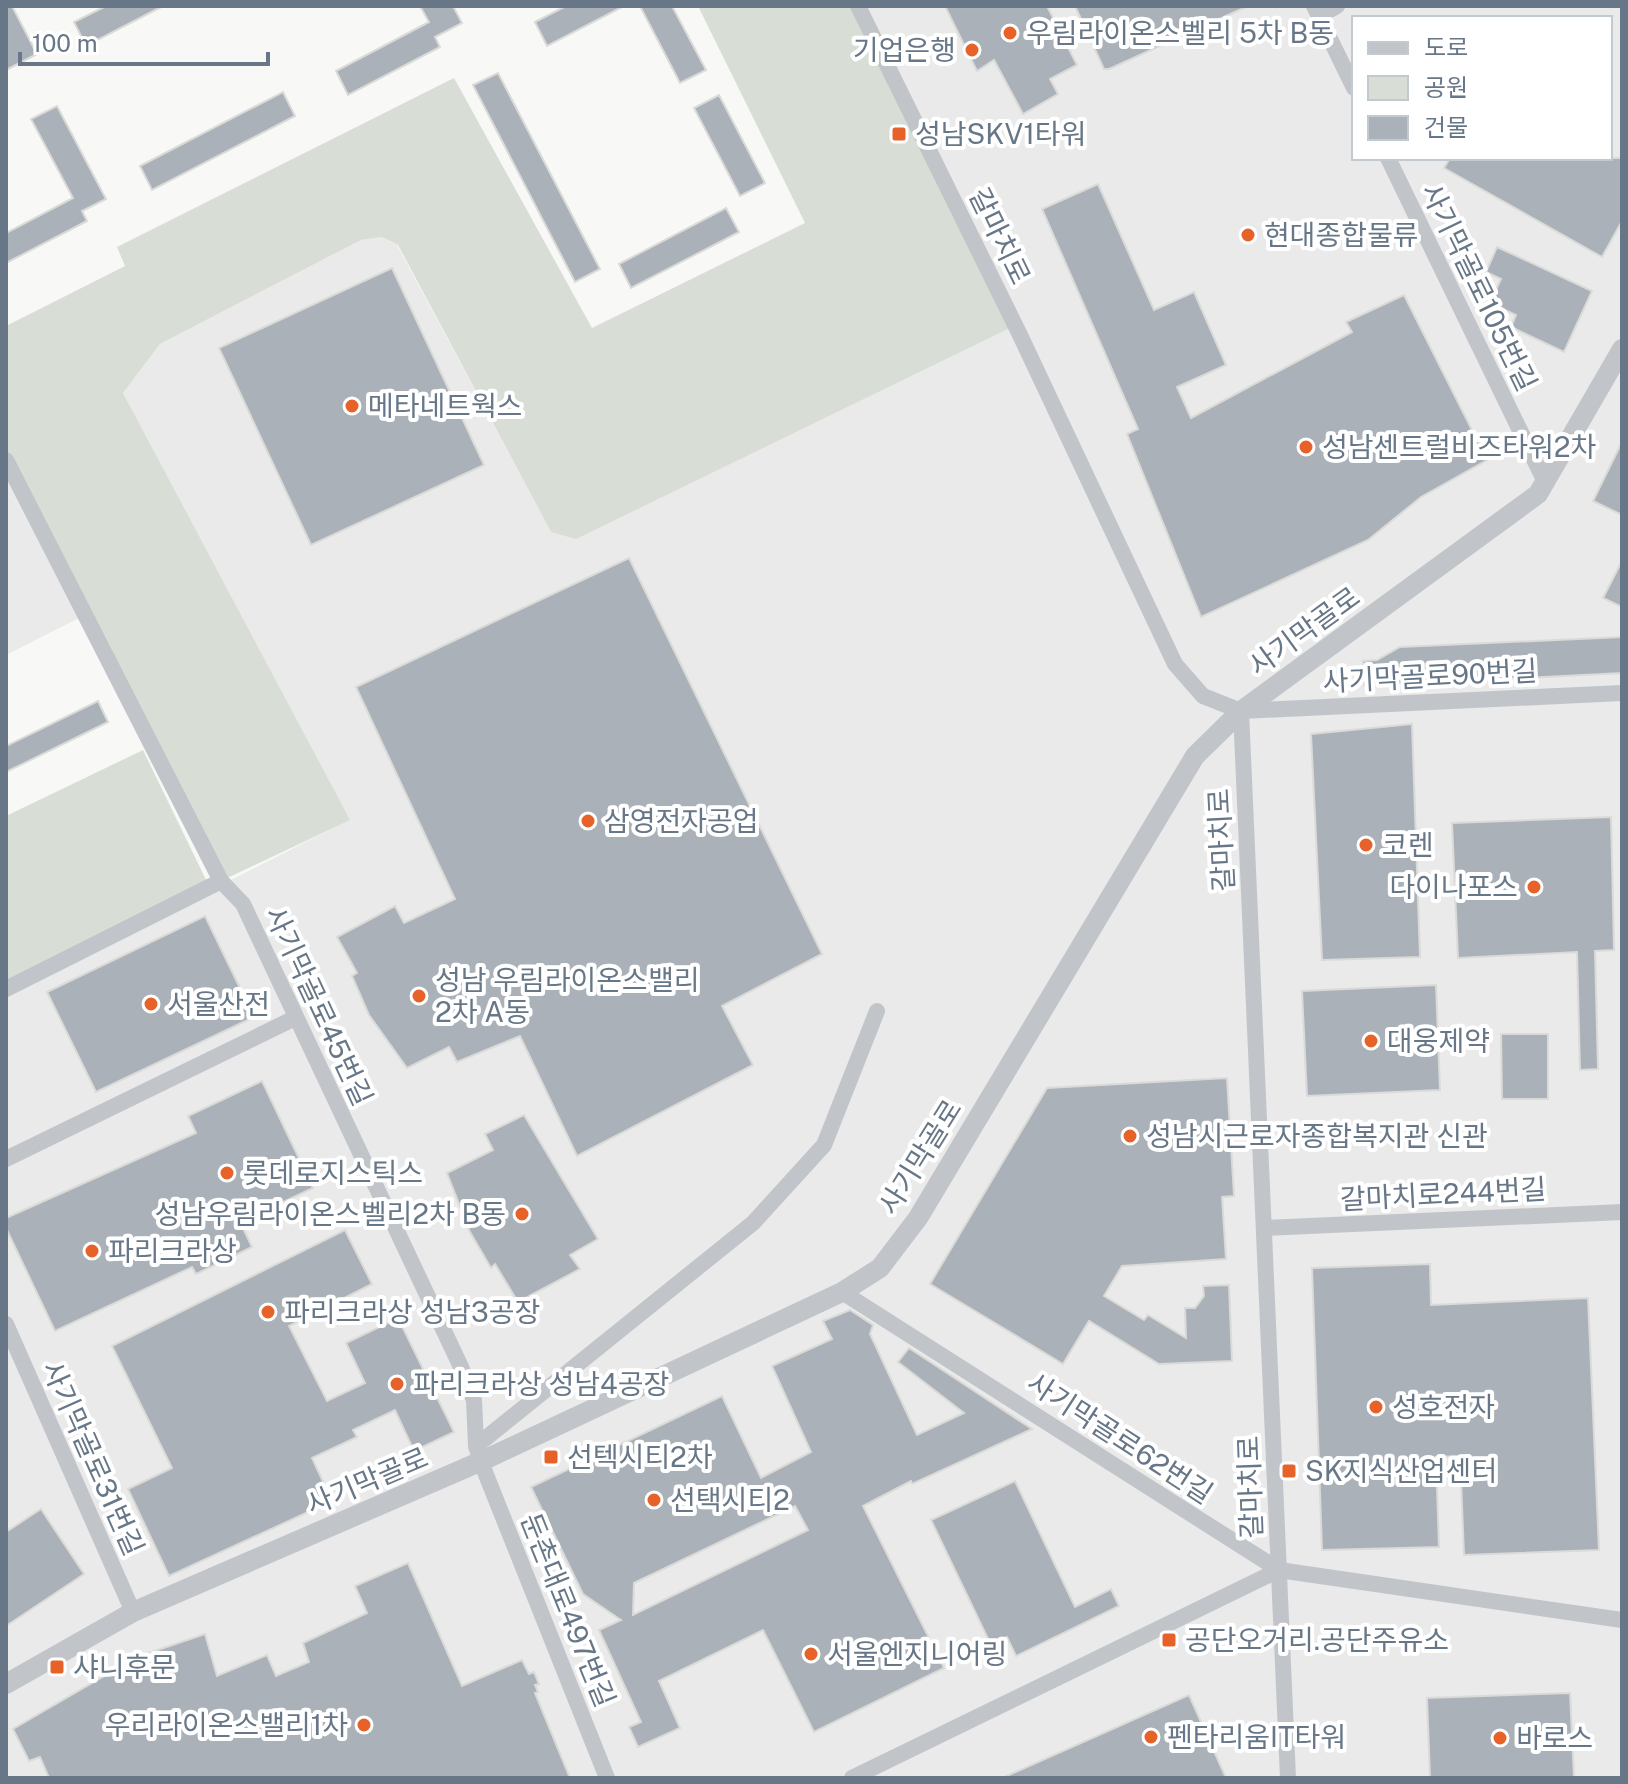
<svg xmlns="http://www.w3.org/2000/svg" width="1628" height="1784" font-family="'Public Sans','Noto Sans KR',sans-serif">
  <rect width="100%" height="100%" fill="#f8f9f6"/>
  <g fill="#e9eae9" fill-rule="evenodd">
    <path d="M858,6H1622V1778H6V994L349,820L123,393L160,344L361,240L382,237L397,245L551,532L1014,326ZM1354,18H1610V158H1354Z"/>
    <polygon points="6,474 81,617 6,655"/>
  </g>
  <g fill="#d8ded5">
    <polygon points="698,6 858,6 1014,326 576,539 551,532 398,245 382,237 361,240 160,344 123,393 350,820 221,881 49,547 6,451 6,326 125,266 117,247 454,78 592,328 805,223"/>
    <polygon points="143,750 209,886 6,989 6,816"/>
  </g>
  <g fill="#aab1b8" stroke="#dadad8" stroke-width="2" fill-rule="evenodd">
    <polygon points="6,6 12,6 37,54 6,70"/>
    <polygon points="106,6 163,6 86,46 74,22"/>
    <polygon points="420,6 453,6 462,23 435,37 440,47 348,95 336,71 429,22"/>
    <polygon points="566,6 624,6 547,46 535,22"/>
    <polygon points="640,6 672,6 706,70 680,83"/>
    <polygon points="945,6 1047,6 1077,65 1050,79 1058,94 1023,114 994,60 977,71"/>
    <polygon points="1075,6 1248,6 1109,69 1104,69"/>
    <polygon points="498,73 600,269 575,282 473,85"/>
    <polygon points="283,92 295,116 152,190 140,166"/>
    <polygon points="719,95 765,183 740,196 694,108"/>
    <polygon points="57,106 106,199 82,211 87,221 6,263 6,233 73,198 31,119"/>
    <polygon points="1450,158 1622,158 1622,221 1602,257 1444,168"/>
    <polygon points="1098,184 1154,310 1194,292 1226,365 1177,387 1191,418 1352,332 1346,322 1404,295 1487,460 1421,497 1368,540 1201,617 1127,434 1138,429 1042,209"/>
    <polygon points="726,208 739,232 631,288 619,264"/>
    <polygon points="1497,247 1592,291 1564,352 1511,327 1516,315 1490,303 1501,279 1486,272"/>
    <polygon points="392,268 484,465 311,545 219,348"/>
    <polygon points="1622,442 1622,515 1593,501"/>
    <polygon points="629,558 822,954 722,1006 753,1065 577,1156 520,1036 457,1062 449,1047 407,1068 369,1015 352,976 357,973 337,937 395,906 404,923 455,899 356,687"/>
    <polygon points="1622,561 1622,607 1603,598"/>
    <polygon points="1622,637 1622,673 1364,686 1363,661 1377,660 1400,647"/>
    <polygon points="98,701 108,722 6,772 6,746"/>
    <polygon points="1412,724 1420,957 1322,960 1311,734"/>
    <polygon points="1611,817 1614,950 1595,951 1598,1069 1580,1070 1577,952 1458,958 1452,823"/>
    <polygon points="205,916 254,1017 96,1092 47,992"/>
    <polygon points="1436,985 1440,1090 1307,1096 1302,991"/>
    <polygon points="1501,1034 1548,1034 1548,1099 1502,1099"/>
    <polygon points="1227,1078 1234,1196 1222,1197 1226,1259 1122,1266 1104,1296 1144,1320 1148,1315 1186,1338 1185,1308 1195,1308 1204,1296 1203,1286 1229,1285 1232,1361 1159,1364 1089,1321 1063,1364 930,1284 1047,1088"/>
    <polygon points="262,1081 313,1188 240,1222 252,1247 196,1274 192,1267 55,1331 6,1228 6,1218 196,1133 188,1116"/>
    <polygon points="524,1115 598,1239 570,1255 580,1269 518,1302 495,1264 491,1268 470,1232 447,1173 493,1150 485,1134"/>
    <polygon points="345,1230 372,1284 289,1326 327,1401 365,1383 346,1343 398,1318 454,1432 414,1451 395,1410 353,1430 357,1437 312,1458 332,1501 169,1576 128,1489 172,1468 112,1346"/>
    <polygon points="1430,1264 1431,1305 1588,1298 1599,1550 1464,1555 1460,1456 1436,1457 1439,1547 1322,1550 1312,1268"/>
    <path d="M850,1310L873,1325L870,1334L917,1435L964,1413L898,1362L909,1348L1032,1429L912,1484L911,1481L863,1506L944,1668L814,1732L763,1630L659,1681L680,1728L638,1747L629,1727L641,1722L599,1630L621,1620L583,1594L531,1487L722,1396L761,1478L811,1452L772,1366L832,1339L823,1321ZM795,1506L808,1530L633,1615L634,1583Z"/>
    <polygon points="1015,1481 1075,1607 1111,1589 1119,1606 1016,1656 1007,1637 991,1645 931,1520"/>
    <polygon points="41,1509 84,1574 6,1626 6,1532"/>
    <polygon points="408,1563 462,1686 522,1660 529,1674 534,1672 539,1684 535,1685 538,1692 535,1693 570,1778 49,1778 40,1757 29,1761 13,1729 137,1657 205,1634 217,1676 267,1655 276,1676 309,1662 303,1643 367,1613 355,1586"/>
    <polygon points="1570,1693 1574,1778 1430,1778 1427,1698"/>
    <polygon points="1189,1695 1226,1778 1002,1778"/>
  </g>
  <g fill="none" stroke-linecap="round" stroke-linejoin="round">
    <g stroke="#c1c5ca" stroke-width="16">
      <polyline points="858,6 1020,335 1175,664 1203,696 1241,711 1622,693"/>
      <polyline points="1314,6 1354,88"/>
      <polyline points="1319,16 1337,6"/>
      <polyline points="1388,158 1545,482"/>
      <polyline points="6,460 221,881 243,904 461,1367 474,1400 476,1446 481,1462 607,1778"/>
      <polyline points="1241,711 1288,1778"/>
      <polyline points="6,989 221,881"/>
      <polyline points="6,1159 295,1018"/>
      <polyline points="1266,1228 1622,1212"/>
      <polyline points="842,1292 1279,1570 1622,1620"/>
      <polyline points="6,1324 133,1612"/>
      <polyline points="476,1446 753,1223 824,1145 877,1011"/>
      <polyline points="852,1778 1279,1570"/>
    </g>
    <polyline stroke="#c1c5ca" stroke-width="20" points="6,1684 133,1612 484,1460 842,1292 880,1268 918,1218 1195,756 1241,711 1538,494 1622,349"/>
  </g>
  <g fill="#e66229" stroke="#fff" stroke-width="3">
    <circle cx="1010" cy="33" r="8"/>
    <circle cx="972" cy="50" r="8"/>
    <rect x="891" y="126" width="16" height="16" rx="4"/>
    <circle cx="1248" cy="235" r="8"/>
    <circle cx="352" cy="406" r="8"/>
    <circle cx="1306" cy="447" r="8"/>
    <circle cx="588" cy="821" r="8"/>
    <circle cx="1366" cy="845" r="8"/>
    <circle cx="1534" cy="887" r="8"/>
    <circle cx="419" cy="996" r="8"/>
    <circle cx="151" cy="1004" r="8"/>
    <circle cx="1371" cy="1041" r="8"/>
    <circle cx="1130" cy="1136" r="8"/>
    <circle cx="227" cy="1173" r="8"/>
    <circle cx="522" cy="1214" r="8"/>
    <circle cx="92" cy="1251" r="8"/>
    <circle cx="268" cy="1312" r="8"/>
    <circle cx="397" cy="1384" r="8"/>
    <circle cx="1376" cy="1407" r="8"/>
    <rect x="543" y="1449" width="16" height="16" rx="4"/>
    <rect x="1281" y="1463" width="16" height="16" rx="4"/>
    <circle cx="654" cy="1500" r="8"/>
    <rect x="1161" y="1632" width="16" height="16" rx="4"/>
    <circle cx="811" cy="1654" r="8"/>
    <rect x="49" y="1659" width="16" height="16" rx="4"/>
    <circle cx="364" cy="1725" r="8"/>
    <circle cx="1151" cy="1737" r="8"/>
    <circle cx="1500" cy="1738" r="8"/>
  </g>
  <g text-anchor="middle" stroke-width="8" stroke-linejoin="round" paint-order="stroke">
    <g font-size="28" fill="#677787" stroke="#fff" text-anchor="start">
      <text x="1026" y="43">우림라이온스벨리 5차 B동</text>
      <text x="956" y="60" text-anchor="end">기업은행</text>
      <text x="915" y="144">성남SKV1타워</text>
      <text x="1264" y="245">현대종합물류</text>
      <text x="368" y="416">메타네트웍스</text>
      <text x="1322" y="457">성남센트럴비즈타워2차</text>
      <text x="604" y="831">삼영전자공업</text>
      <text x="1382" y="855">코렌</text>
      <text x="1518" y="897" text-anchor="end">다이나포스</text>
      <text x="435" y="990">성남 우림라이온스밸리<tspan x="435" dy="32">2차 A동</tspan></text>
      <text x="167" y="1014">서울산전</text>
      <text x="1387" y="1051">대웅제약</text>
      <text x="1146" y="1146">성남시근로자종합복지관 신관</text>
      <text x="243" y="1183">롯데로지스틱스</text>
      <text x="506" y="1224" text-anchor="end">성남우림라이온스벨리2차 B동</text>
      <text x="108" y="1261">파리크라상</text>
      <text x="284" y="1322">파리크라상 성남3공장</text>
      <text x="413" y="1394">파리크라상 성남4공장</text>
      <text x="1392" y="1417">성호전자</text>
      <text x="567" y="1467">선텍시티2차</text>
      <text x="1305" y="1481">SK지식산업센터</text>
      <text x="670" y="1510">선택시티2</text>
      <text x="1185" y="1650">공단오거리.공단주유소</text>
      <text x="827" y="1664">서울엔지니어링</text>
      <text x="73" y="1677">샤니후문</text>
      <text x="348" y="1735" text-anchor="end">우리라이온스밸리1차</text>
      <text x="1167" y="1747">펜타리움IT타워</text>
      <text x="1516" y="1748">바로스</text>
    </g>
    <g font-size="28" fill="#677787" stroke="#fff">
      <text transform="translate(1000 236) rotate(64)" y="10">갈마치로</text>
      <text transform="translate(1479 287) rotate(64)" y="10">사기막골로105번길</text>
      <text transform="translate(1304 631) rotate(-36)" y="10">사기막골로</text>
      <text transform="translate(1430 676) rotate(-3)" y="10">사기막골로90번길</text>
      <text transform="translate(1221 840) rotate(-93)" y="10">갈마치로</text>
      <text transform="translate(319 1006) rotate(65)" y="10">사기막골로45번길</text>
      <text transform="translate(920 1157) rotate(-58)" y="10">사기막골로</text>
      <text transform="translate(1443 1194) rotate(-3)" y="10">갈마치로244번길</text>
      <text transform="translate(1120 1438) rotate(33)" y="10">사기막골로62번길</text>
      <text transform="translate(93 1458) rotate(66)" y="10">사기막골로31번길</text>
      <text transform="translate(367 1481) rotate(-23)" y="10">사기막골로</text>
      <text transform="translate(1250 1487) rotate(-92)" y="10">갈마치로</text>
      <text transform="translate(568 1610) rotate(68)" y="10">둔촌대로497번길</text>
    </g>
  </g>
  <rect width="1628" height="1784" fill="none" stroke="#677787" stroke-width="16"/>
  <rect x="1352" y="16" width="260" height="144" fill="#ffffff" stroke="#c2c9cf" stroke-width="2"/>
  <rect x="1368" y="42" width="40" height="12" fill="#c1c5ca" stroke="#c2c9cf" stroke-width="2"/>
  <text x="1424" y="56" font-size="24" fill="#677787">도로</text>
  <rect x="1368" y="76" width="40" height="24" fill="#d8ded5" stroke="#c2c9cf" stroke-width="2"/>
  <text x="1424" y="96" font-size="24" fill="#677787">공원</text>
  <rect x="1368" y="116" width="40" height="24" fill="#aab1b8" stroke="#c2c9cf" stroke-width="2"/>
  <text x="1424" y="136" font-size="24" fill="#677787">건물</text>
  <path d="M20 52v12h248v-12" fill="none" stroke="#677787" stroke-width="4"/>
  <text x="32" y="52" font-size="24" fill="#677787" stroke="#ffffff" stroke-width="6" paint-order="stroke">100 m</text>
</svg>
